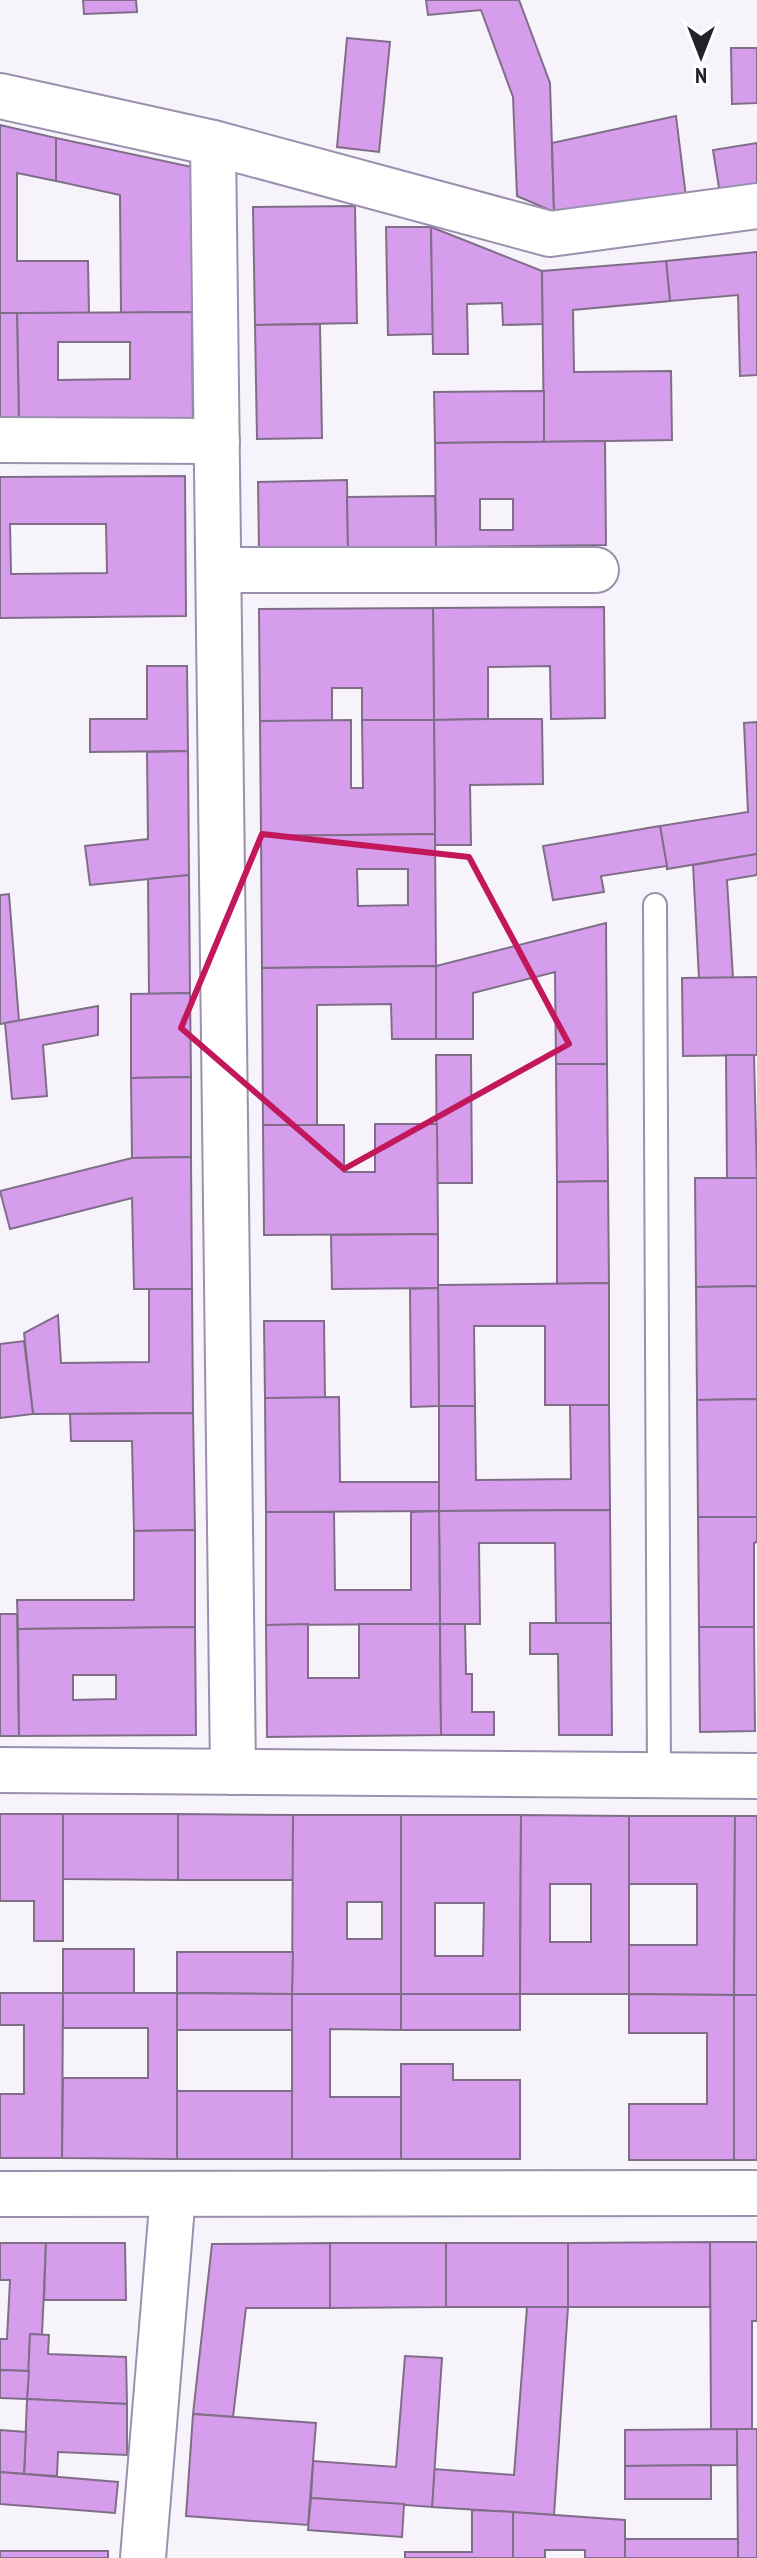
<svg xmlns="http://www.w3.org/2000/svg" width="757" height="2558" font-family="'PT Sans Narrow',sans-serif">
  <rect width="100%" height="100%" fill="#f6f4fa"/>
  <g fill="#d59dec" stroke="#806e88" stroke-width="2" fill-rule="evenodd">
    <polygon points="83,0 136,0 137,12 84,14"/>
    <polygon points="426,0 519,0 550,83 554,212 517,196 513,97 481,10 428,15"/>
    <polygon points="347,38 390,42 379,152 337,147"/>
    <polygon points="731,48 757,48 757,103 732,104"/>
    <polygon points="676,116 686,197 554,212 552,143"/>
    <polygon points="0,125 56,138 56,181 17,173 17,261 88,261 89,313 0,313"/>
    <polygon points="56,138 192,167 192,312 121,313 120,195 56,181"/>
    <polygon points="757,143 757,194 721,200 713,150"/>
    <polygon points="355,206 357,323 255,325 253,207"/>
    <polygon points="386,227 431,227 433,334 388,335"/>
    <polygon points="431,227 542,271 543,324 503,325 502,303 467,304 468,354 433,354"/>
    <polygon points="757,252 757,375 740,376 738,295 670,301 666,261"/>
    <polygon points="666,261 670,301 573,310 574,372 671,371 672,440 544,442 542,271"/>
    <path d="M192,312L193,424L19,425L17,313ZM58,342H130V379L58,380Z"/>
    <polygon points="0,313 17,313 19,425 0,425"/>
    <polygon points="320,324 322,438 257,439 255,325"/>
    <polygon points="544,391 544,442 435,443 434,392"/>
    <path d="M605,441L606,545L436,547L435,443ZM480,499H513V530H480Z"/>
    <path d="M185,476L186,616L0,618V477ZM10,524H106L107,573L11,574Z"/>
    <polygon points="347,480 348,548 259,550 258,482"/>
    <polygon points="435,496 436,547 348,548 347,497"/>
    <polygon points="604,607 605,718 551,719 550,666 488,667 488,719 434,720 433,608"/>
    <polygon points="433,608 434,720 362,720 362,688 332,688 332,721 260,721 259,609"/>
    <polygon points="147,666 187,666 188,751 90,752 90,719 147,719"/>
    <polygon points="488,719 542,719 543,784 470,785 471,845 435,845 434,720"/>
    <polygon points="351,720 351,788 363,788 362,720 434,720 435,834 261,836 260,721"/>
    <polygon points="757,722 757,854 667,869 660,826 748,812 744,723"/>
    <polygon points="188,751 189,875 90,885 85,846 148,839 147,752"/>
    <polygon points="660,826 667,866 601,876 604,892 553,900 543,846"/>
    <path d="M435,834L436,966L262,968L261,836ZM357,869H408V905L358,906Z"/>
    <polygon points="757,854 757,875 727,880 733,978 699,978 693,865"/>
    <polygon points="189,875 190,993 149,994 148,879"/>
    <polygon points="9,894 19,1021 0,1024 0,895"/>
    <polygon points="606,923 607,1064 556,1064 555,972 473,993 473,1039 436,1039 436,966"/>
    <polygon points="436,966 436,1039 392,1039 391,1004 317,1005 317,1125 263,1125 262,968"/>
    <polygon points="757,977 757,1055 683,1056 682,978"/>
    <polygon points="190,993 191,1077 131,1078 131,994"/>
    <polygon points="98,1006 98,1035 43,1045 47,1096 12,1099 5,1023"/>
    <polygon points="436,1055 471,1055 472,1183 437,1183"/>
    <polygon points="726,1055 754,1055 757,1178 727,1178"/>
    <polygon points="556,1064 607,1064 608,1181 557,1182"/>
    <polygon points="191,1077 191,1157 132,1158 131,1078"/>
    <polygon points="375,1124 437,1124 438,1234 264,1235 263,1125 344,1125 344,1172 375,1172"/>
    <polygon points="191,1157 192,1289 134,1289 132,1198 10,1229 0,1191 132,1158"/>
    <polygon points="695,1178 757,1178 757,1286 696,1287"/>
    <polygon points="608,1181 609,1283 557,1284 557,1182"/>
    <polygon points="438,1234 438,1288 332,1289 331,1235"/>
    <polygon points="609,1283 609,1405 545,1405 545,1326 474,1326 475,1406 439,1406 438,1285"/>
    <polygon points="757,1286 757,1399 697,1400 696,1287"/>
    <polygon points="438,1288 439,1406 411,1407 410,1289"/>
    <polygon points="149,1289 192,1289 193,1413 33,1414 24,1333 58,1315 61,1363 149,1362"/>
    <polygon points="264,1321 324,1321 325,1398 265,1398"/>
    <polygon points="24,1341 33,1414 0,1418 0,1344"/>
    <polygon points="339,1397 340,1482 439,1482 439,1511 266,1512 265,1398"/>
    <polygon points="757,1399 757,1517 698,1517 697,1400"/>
    <polygon points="570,1405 609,1405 610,1510 439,1511 439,1406 475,1406 476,1480 571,1479"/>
    <polygon points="193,1413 195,1530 134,1531 132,1441 71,1441 70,1414"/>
    <polygon points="610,1510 611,1623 556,1623 555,1543 479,1543 480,1624 440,1624 439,1511"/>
    <polygon points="439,1511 440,1624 266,1625 266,1512 334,1512 335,1590 411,1590 411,1512"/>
    <polygon points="698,1517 757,1517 757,1542 754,1543 754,1627 699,1627"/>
    <polygon points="195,1530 195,1627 18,1629 17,1600 134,1600 134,1531"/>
    <polygon points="0,1614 17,1614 19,1736 0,1736"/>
    <polygon points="530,1623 611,1623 612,1735 559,1735 558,1654 530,1654"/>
    <polygon points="308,1624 308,1678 359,1678 359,1624 440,1624 441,1735 267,1737 266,1625"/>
    <polygon points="440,1624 465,1624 466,1674 472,1674 472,1712 494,1712 494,1735 441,1735"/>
    <path d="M195,1627L196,1735L19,1736L18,1629ZM73,1675H116V1699L73,1700Z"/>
    <polygon points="699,1627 754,1627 755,1731 700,1732"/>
    <polygon points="0,1814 63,1814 63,1941 34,1941 34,1901 0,1901"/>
    <polygon points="63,1814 178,1814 178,1880 63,1879"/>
    <polygon points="178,1814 293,1815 293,1880 178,1880"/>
    <path d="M293,1815H401V1994H292ZM347,1902H382V1939H347Z"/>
    <path d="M401,1815H521L520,1994H401ZM435,1903H484L483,1956H435Z"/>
    <path d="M521,1815L629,1816V1994H520ZM550,1884H591V1942H550Z"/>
    <polygon points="629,1816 735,1816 734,1995 629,1994 629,1945 697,1945 697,1884 629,1884"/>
    <polygon points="735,1816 757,1816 757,1995 734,1995"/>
    <rect x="63" y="1949" width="71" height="44"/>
    <polygon points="177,1952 293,1952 292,1994 177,1993"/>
    <polygon points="0,1993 63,1993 62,2158 0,2158 0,2094 24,2094 24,2025 0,2025"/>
    <polygon points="63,1993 177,1993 177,2159 62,2158 63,2078 148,2078 148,2028 63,2028"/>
    <polygon points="177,1993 292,1994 292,2030 177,2030"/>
    <polygon points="292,1994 401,1994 401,2030 330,2029 330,2097 401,2097 401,2159 292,2159"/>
    <rect x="401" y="1994" width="119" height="36"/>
    <polygon points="629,1994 734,1995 734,2160 629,2160 629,2104 707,2104 707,2033 629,2033"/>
    <rect x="734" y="1995" width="23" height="165"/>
    <polygon points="401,2064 453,2064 453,2080 520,2080 520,2159 401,2159"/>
    <rect x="177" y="2091" width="115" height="68"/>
    <polygon points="710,2242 710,2307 568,2307 568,2243"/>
    <polygon points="710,2242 757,2242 757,2321 752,2321 752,2429 711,2429"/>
    <polygon points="0,2243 46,2243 42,2335 30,2334 29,2371 0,2370 0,2339 7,2339 10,2280 0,2280"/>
    <polygon points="46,2243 125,2243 126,2300 44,2300"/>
    <polygon points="330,2243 330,2308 246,2308 233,2417 193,2414 212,2244"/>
    <polygon points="330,2243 446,2243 446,2307 330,2308"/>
    <rect x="446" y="2243" width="122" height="64"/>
    <polygon points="527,2307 568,2307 554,2515 432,2507 434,2469 514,2475"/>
    <polygon points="30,2334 49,2335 48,2354 126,2357 127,2404 27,2399"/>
    <polygon points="405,2356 442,2358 432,2507 311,2498 313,2461 396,2467"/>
    <polygon points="0,2370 29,2371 27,2399 0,2398"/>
    <polygon points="27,2399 127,2404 127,2455 58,2452 57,2476 24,2474"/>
    <polygon points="193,2414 316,2423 308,2525 186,2516"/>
    <polygon points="737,2429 737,2465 625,2466 625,2430"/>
    <polygon points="737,2429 757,2429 757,2558 738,2558"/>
    <polygon points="0,2430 26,2432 24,2474 0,2472"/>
    <polygon points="711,2465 711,2499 625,2499 625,2466"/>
    <polygon points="0,2472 118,2482 115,2513 0,2504"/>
    <polygon points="311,2498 404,2504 402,2537 308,2530"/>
    <polygon points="472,2510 513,2512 513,2558 405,2558 405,2552 472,2552"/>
    <polygon points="513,2512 625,2520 625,2558 585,2558 585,2550 545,2550 545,2558 513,2558"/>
    <rect x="625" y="2539" width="113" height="19"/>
    <rect x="0" y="2551" width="108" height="7"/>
  </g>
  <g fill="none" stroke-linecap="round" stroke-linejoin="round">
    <g stroke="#9b90ad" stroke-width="26">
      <polyline id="service" points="655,905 659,1775"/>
    </g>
    <g stroke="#9b90ad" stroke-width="48">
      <g id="minor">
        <polyline points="0,96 213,143 550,234 757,206"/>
        <polyline points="213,143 233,1772"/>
        <polyline points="0,440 217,441"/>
        <polyline points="219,570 596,570"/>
        <polyline points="0,1770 757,1776"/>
        <polyline points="0,2194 757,2193"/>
        <polyline points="143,2558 173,2194"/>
      </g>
    </g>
    <use href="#service" stroke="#fff" stroke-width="22"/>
    <use href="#minor" stroke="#fff" stroke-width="44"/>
  </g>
  <path fill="none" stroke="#c2185b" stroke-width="6" stroke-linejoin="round" d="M262,834L469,857L569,1044L344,1169L181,1028Z"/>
  <g transform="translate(701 56) rotate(180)" stroke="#ffffff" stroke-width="6" paint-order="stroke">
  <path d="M0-6L14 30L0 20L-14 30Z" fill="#25212c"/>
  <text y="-12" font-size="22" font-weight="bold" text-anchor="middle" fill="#25212c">N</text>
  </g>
</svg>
